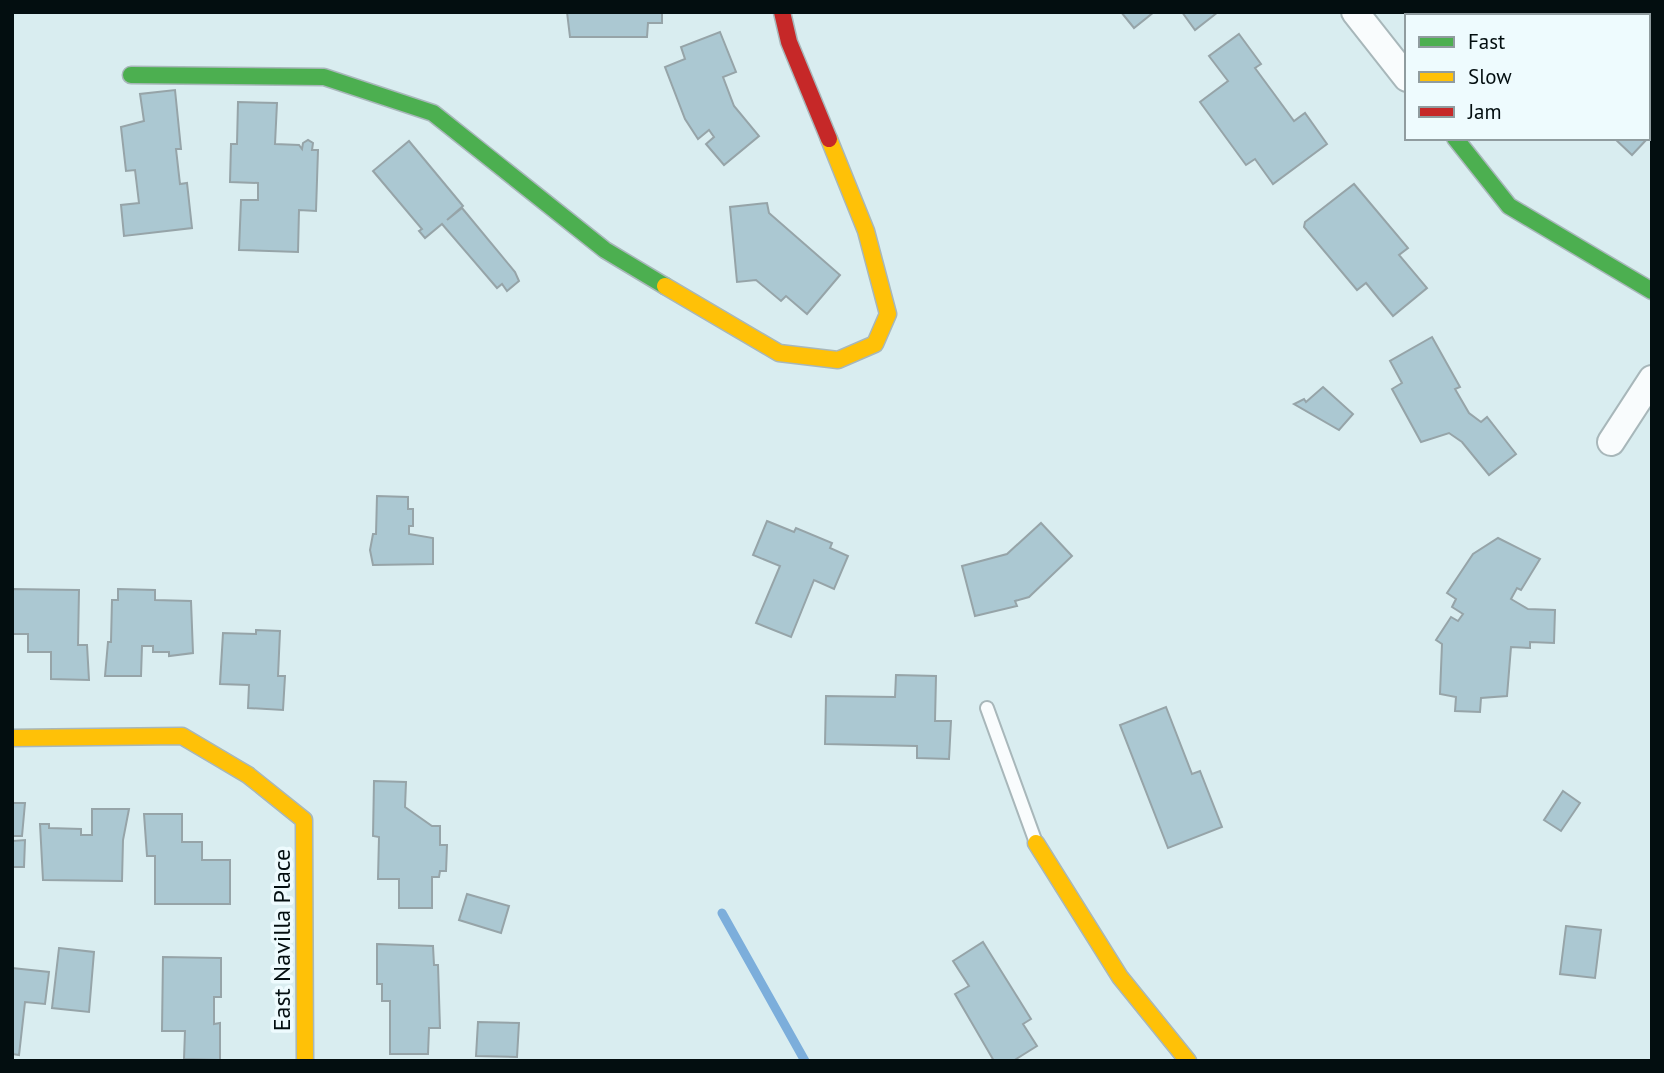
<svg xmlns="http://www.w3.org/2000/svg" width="1664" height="1073" font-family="'PT Sans',sans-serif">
  <rect width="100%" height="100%" fill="#d9edf0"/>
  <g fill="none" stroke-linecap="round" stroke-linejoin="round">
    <polyline stroke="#7caedb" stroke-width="9" points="722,913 805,1061"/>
  </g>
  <g fill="#abc8d2" stroke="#96a4a8" stroke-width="2">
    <polygon points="567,12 662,12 662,23 648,23 647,37 570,37"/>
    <polygon points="1121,12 1154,12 1134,28"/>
    <polygon points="1182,12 1218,12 1195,30"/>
    <polygon points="1463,12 1564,12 1567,16 1465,16"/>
    <polygon points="720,32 736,72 723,77 734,106 759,136 724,165 706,144 714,137 709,130 698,139 685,119 665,67 685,59 681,47"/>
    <polygon points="1239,34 1261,64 1255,68 1294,121 1305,113 1327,144 1273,184 1255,159 1246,165 1200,102 1228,81 1209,56"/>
    <polygon points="175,90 181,149 176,149 180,184 187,183 192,228 124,236 121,205 139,203 135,170 126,171 121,127 144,121 140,94"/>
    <polygon points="1648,93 1652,96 1652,134 1648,138"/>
    <polygon points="238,102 277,103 275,144 299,145 302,149 303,143 308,140 313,143 312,150 318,150 316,211 299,210 298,252 239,250 241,200 258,200 258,183 230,182 231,144 237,144"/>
    <polygon points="1614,138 1648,138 1632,155"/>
    <polygon points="409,141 463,206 447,220 462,208 515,272 519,281 507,291 502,284 497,288 442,224 425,238 419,231 422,229 373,171"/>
    <polygon points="1354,184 1408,248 1399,255 1427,288 1393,316 1366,283 1357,290 1304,227 1305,222"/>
    <polygon points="767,203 769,213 840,275 807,314 786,296 781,301 756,280 737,282 730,207"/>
    <polygon points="1432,337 1460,387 1455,389 1469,413 1481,422 1487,417 1516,454 1489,475 1462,442 1449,433 1421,442 1392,389 1402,383 1390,361"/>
    <polygon points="1323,387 1353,414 1339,430 1294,404 1304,399 1306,402"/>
    <polygon points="377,496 408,497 408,509 413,509 413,526 409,526 409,534 433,538 433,564 373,565 370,550 373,534 376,534"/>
    <polygon points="767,521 794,532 796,528 832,543 830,548 848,556 834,589 814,580 791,637 756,623 780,566 753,555"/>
    <polygon points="1041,523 1072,556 1029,597 1015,601 1017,606 975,616 962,566 1007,554"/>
    <polygon points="1498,538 1540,559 1521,590 1517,588 1511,599 1528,609 1555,610 1554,643 1530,642 1530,648 1511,647 1507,696 1481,698 1480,712 1455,711 1456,697 1440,694 1442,644 1436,640 1451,617 1458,621 1463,614 1452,607 1456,599 1447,593 1473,554"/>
    <polygon points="12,589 79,590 78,645 87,645 89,680 51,679 51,652 28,652 28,634 12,634"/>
    <polygon points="118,589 155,590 155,600 191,601 193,653 169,656 169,652 153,652 153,646 142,646 141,676 105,676 108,642 111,642 112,600 118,600"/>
    <polygon points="256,630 280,631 278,676 285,676 283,710 248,708 249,685 220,684 223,633 256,634"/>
    <polygon points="896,675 936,676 935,721 951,721 949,759 917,758 917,746 825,744 826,696 895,697"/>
    <polygon points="1166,707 1192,774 1200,771 1222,827 1168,848 1120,725"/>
    <polygon points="374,781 406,782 405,807 432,826 440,826 440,845 447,845 446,871 440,871 439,877 432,877 432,908 399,908 399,879 378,879 379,837 373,836"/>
    <polygon points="1563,791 1580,803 1561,831 1544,820"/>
    <polygon points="12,803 25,803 22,836 13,836 13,841 25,840 24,867 13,867 13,891"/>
    <polygon points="92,809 129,809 123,840 122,881 43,880 40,824 49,824 49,828 81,829 81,835 92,835"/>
    <polygon points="144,814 182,814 182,842 202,842 202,860 230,860 230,904 155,904 155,856 147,856"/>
    <polygon points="467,894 509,906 501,933 459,920"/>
    <polygon points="1566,926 1601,930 1595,978 1560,974"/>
    <polygon points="983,942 1031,1019 1023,1024 1037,1046 1013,1061 994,1061 955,994 969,986 953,961"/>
    <polygon points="377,944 433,946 434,965 438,965 440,1028 429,1028 428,1054 390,1054 390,1001 382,1001 382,984 377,984"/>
    <polygon points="59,948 94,952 89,1012 52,1008"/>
    <polygon points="163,957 221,958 221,997 214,997 214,1024 220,1023 220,1060 184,1059 185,1031 162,1031"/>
    <polygon points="12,968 49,972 45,1004 25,1002 19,1055 12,1054"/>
    <polygon points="478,1022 519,1023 517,1057 476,1056"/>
  </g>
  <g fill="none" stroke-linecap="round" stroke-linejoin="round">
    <g stroke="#a8b7ba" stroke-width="16">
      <polyline id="lane" points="987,708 1035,840"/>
    </g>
    <g stroke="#a8b7ba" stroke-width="30">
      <g id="street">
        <polyline points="1355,12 1407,78"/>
        <polyline points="1611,442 1652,379"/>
      </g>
    </g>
    <g stroke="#a8b7ba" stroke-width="19">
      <g id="fast">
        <polyline points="131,75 324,77 433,113 605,250 665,286"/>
        <polyline points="1455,138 1509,206 1652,291"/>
      </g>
    </g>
    <g stroke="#a8b7ba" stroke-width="19">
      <g id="slow">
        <polyline points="665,286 779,353 838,360 875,344 888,314 866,231 829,139"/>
        <polyline points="12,738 182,736 248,775 304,820 305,1061"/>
        <polyline points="1036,843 1120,977 1188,1061"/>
      </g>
    </g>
    <g stroke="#a8b7ba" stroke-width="19">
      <polyline id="jam" points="782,12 789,42 829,139"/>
    </g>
    <use href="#lane" stroke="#f9fcfd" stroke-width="12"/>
    <use href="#street" stroke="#f9fcfd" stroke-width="26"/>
    <use href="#fast" stroke="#4caf50" stroke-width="16"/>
    <use href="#slow" stroke="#ffc107" stroke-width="16"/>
    <use href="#jam" stroke="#c62828" stroke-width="16"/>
  </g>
  <g text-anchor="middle" stroke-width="7" stroke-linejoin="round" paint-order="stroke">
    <g font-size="24" fill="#030e10" stroke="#eefbfe">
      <text transform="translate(282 940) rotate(-90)" y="8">East Navilla Place</text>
    </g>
  </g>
  <rect width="1664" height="1073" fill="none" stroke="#030e10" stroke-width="28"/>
  <rect x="1405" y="14" width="245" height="126" fill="#eefbfe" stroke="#909c9f" stroke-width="2"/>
  <rect x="1419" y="37" width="35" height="10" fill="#4caf50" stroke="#909c9f" stroke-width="2"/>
  <text x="1468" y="49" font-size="21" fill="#030e10">Fast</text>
  <rect x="1419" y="72" width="35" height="10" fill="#ffc107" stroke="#909c9f" stroke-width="2"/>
  <text x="1468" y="84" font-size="21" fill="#030e10">Slow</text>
  <rect x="1419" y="107" width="35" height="10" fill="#c62828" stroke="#909c9f" stroke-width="2"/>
  <text x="1468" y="119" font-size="21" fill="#030e10">Jam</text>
</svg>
